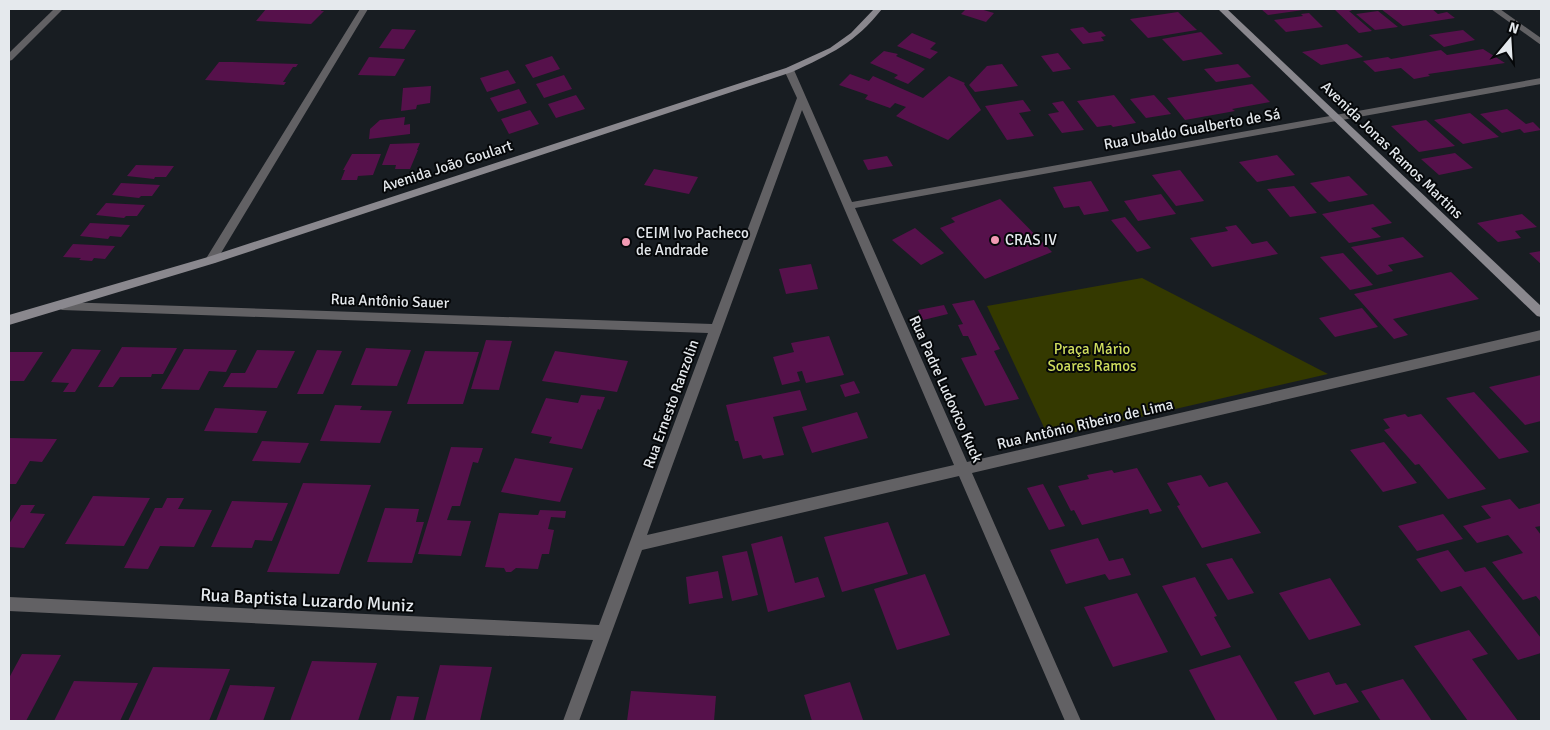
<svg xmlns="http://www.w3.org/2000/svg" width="1550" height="730" font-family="Signika,sans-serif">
  <rect width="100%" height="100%" fill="#181d22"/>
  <polygon fill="#343900" points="1142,278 1328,374 1049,438 987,306"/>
  <g fill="#56114b">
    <polygon points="266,9 322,9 321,11 324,11 311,24 256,21"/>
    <polygon points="966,9 980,9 994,13 986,22 961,14"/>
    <polygon points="1261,9 1303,9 1303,10 1268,15"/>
    <polygon points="1334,9 1349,9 1352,11 1349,11 1372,31 1359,33"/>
    <polygon points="1381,9 1432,9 1438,14 1447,12 1455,18 1403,26"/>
    <polygon points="1378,11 1398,27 1375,30 1356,14"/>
    <polygon points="1178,12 1197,30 1148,38 1130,19"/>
    <polygon points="1309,13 1323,27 1286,32 1274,20 1303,16 1301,14"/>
    <polygon points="1083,27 1089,33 1101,31 1106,36 1101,37 1104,41 1083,44 1070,29"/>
    <polygon points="392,29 416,30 404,49 379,48"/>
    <polygon points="1463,30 1475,40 1444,47 1429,35"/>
    <polygon points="1201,32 1223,54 1183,61 1162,39"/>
    <polygon points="912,33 936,43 930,49 938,52 930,59 897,46"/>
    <polygon points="1347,44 1363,57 1321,65 1302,52"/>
    <polygon points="1483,49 1505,63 1428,74 1430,76 1414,79 1401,68 1375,72 1363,61 1388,57 1391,59 1441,50 1447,55"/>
    <polygon points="884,51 898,54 896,56 925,69 908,84 894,78 898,75 870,63"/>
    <polygon points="1058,53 1071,69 1053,72 1041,56"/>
    <polygon points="552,56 560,69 533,78 525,65"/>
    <polygon points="369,57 405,59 395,76 358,75"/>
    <polygon points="219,62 232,62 298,64 296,67 293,67 283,82 286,82 284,85 205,80"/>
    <polygon points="1002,64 1018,86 975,92 969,85 987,66"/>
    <polygon points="1238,64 1251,77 1216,82 1204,69"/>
    <polygon points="508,70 516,83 487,92 480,78"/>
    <polygon points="850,74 869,81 873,76 923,98 949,76 965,83 964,84 981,110 948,140 896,116 906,107 895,103 890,108 865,99 868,95 839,85"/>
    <polygon points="564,75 572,89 544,98 536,84"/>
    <polygon points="1252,84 1270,102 1232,109 1235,111 1185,120 1167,98"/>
    <polygon points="431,86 430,103 417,105 416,109 401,111 403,88"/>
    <polygon points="519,89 527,103 498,112 490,98"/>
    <polygon points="576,95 585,109 556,118 548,104"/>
    <polygon points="1114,95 1136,123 1113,127 1111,125 1097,127 1077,101"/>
    <polygon points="1154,95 1171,114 1146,118 1130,99"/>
    <polygon points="1023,100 1031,111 1019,113 1034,136 1007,140 985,106"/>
    <polygon points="1063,101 1084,130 1062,133 1048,114 1059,112 1052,103"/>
    <polygon points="1507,109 1526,124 1533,122 1541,130 1524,133 1520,129 1502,133 1480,114"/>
    <polygon points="530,110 539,124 509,134 501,119"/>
    <polygon points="1470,113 1499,137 1463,144 1434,120"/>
    <polygon points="405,117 404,125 410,124 410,134 369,139 370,129 380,120"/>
    <polygon points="1426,120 1455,146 1419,152 1391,126"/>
    <polygon points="420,143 417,150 418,150 410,169 395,169 396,165 382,165 390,144"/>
    <polygon points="1455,153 1473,168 1439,175 1421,159"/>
    <polygon points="352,154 381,154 373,175 358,176 357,180 341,180 345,170 343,170"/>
    <polygon points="1277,155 1295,175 1257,182 1239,162"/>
    <polygon points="887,156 893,166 868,170 863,160"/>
    <polygon points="136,165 174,166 166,177 155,177 154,179 127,176"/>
    <polygon points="654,169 698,177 689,194 644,185"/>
    <polygon points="1180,170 1204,201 1176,206 1152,175"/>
    <polygon points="1349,176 1368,195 1329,202 1310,183"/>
    <polygon points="1091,181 1109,211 1084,215 1079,206 1064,208 1053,187"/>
    <polygon points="121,183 160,185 152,196 141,196 139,198 112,195"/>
    <polygon points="1294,186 1317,213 1290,217 1267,189"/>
    <polygon points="1161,194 1176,214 1138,221 1124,201"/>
    <polygon points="1000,199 1052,252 985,279 940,228 955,222 951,218"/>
    <polygon points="106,203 145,205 137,216 126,216 124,218 96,215"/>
    <polygon points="1373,204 1392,223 1371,228 1381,237 1349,243 1322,214"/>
    <polygon points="1522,214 1537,227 1515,231 1521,238 1498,242 1477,223"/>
    <polygon points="1125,217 1151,248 1137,252 1111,220"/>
    <polygon points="90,223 130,225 121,237 110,236 108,239 80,236"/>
    <polygon points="1236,225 1252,244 1267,241 1278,254 1212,267 1190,238 1228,231 1225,227"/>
    <polygon points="915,228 944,253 921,265 892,240"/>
    <polygon points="1403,237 1424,257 1388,265 1393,271 1377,275 1351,247"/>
    <polygon points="73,244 115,246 105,259 94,258 92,261 79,260 81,258 63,257"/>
    <polygon points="1541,251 1541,264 1529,253"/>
    <polygon points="1343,253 1373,285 1350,290 1320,257"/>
    <polygon points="811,264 818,289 786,294 779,269"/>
    <polygon points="1451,272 1479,299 1393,319 1408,335 1394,339 1354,294"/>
    <polygon points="974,300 1000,349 994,351 1019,399 985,406 961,358 977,355 968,336 963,336 958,325 963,324 952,304"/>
    <polygon points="944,305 948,314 923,320 918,310"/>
    <polygon points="1362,308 1378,327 1335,337 1319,318"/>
    <polygon points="829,336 844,375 806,383 802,371 797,372 800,381 782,385 773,357 794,352 791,343"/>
    <polygon points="486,340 512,341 499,390 471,389"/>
    <polygon points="122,347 177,348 163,374 152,374 151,377 120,377 113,387 98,387"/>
    <polygon points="366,348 411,350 397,386 351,385"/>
    <polygon points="72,349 101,350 75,392 63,392 69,383 51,382"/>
    <polygon points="184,349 237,350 226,372 209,371 199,390 161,389"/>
    <polygon points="257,350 295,351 277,388 223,387 231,373 245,373"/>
    <polygon points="317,350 342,351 323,394 297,394"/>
    <polygon points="425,351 479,352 463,404 407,404"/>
    <polygon points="555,351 628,361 617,392 542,381"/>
    <polygon points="9,352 43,352 24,381 9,381"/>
    <polygon points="1541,375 1541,421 1525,425 1489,387"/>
    <polygon points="854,381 860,393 845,397 840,385"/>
    <polygon points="800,390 807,410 773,417 784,455 763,459 761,455 743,459 738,441 735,441 726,405"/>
    <polygon points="1474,392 1529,452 1499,459 1446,398"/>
    <polygon points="581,395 605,397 600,410 598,409 582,449 549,443 552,437 531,433 546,398 578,403"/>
    <polygon points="335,405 362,406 360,410 392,411 380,443 320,441"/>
    <polygon points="215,408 267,411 257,433 204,431"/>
    <polygon points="857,412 868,438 812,453 802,427"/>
    <polygon points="1405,414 1408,417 1421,414 1486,489 1448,499 1419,464 1415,465 1384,430 1390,428 1383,419"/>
    <polygon points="9,438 57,439 42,462 30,461 16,484 9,484"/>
    <polygon points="262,441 309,443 300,463 252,461"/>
    <polygon points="1384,442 1417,483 1383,492 1350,450"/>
    <polygon points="451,447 483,448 478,463 473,462 460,506 452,506 447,520 471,521 461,556 418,554"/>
    <polygon points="515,458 573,468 560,502 501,492"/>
    <polygon points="1137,468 1162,511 1150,514 1148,509 1082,525 1074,510 1071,511 1058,486 1089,479 1087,475 1112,470 1114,473"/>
    <polygon points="1201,475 1209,487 1227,482 1261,533 1202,548 1177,506 1180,505 1167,483"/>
    <polygon points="303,483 371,485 339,574 267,572"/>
    <polygon points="1043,484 1065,526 1049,530 1027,488"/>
    <polygon points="93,496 150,498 124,546 65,544"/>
    <polygon points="167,498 184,498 178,509 212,510 194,547 160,546 148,569 124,568 155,508 162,508"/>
    <polygon points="1510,499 1519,509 1541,503 1541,526 1535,527 1541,535 1541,602 1536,596 1523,600 1492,562 1523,553 1508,535 1477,543 1463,526 1491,518 1481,506"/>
    <polygon points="232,501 288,503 272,541 255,540 252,548 211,547"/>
    <polygon points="21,505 35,505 30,513 45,514 24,548 9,547 9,524"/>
    <polygon points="385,508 419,509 416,522 424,522 412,563 367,562"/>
    <polygon points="540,510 566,511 565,518 551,517 548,529 554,530 549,554 542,554 538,569 516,568 511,572 506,572 504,568 485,567 499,513 538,515"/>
    <polygon points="1443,514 1463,539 1417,551 1398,526"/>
    <polygon points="888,522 908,574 842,592 824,537"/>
    <polygon points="782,536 795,583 818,577 825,597 768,612 751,544"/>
    <polygon points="1098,538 1109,561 1123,558 1131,575 1109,580 1105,574 1066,584 1050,550"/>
    <polygon points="1448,550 1465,572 1485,567 1541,638 1541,653 1518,660 1461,586 1441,592 1416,559"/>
    <polygon points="747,551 758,595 732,601 722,556"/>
    <polygon points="1232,558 1254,593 1228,600 1206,564"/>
    <polygon points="718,571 723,598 689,604 686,577"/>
    <polygon points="925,574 950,635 897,650 874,589"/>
    <polygon points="1195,577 1217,616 1214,617 1231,647 1201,656 1162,586"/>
    <polygon points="1330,578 1361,625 1309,640 1279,593"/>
    <polygon points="1137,593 1168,652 1113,667 1084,607"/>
    <polygon points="1469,630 1488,654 1472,659 1518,721 1468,721 1414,646"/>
    <polygon points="22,654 61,655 26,721 9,721 9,678"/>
    <polygon points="1240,655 1278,721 1216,721 1189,670"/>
    <polygon points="312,661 377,663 358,721 290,721"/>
    <polygon points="440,665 492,667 480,721 425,721"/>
    <polygon points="153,667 230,669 209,721 128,721"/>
    <polygon points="1329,672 1336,685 1346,683 1359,702 1314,715 1294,682"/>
    <polygon points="1403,679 1432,721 1381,721 1361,691"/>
    <polygon points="74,681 138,683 120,721 54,721"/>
    <polygon points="850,682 863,720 812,721 804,695"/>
    <polygon points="230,685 275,687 263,721 216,721"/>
    <polygon points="631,691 716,696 714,721 627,721"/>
    <polygon points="397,696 419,697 413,721 390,721"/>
  </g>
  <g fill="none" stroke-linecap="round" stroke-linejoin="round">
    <g fill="#626164" fill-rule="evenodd">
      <polygon points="54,9 63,9 12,60 9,61 9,53"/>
      <polygon points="360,9 368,9 215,263 207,263 205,260 207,257"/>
      <polygon points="1491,9 1500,9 1541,38 1541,45"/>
      <path d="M789,67L794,70L852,202L1541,78V84L855,208L967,462L1541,330V340L972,473L1081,721H1065L959,476L642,550L579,721H563L593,640L9,611V597L599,625L708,333L62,310L56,306L62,302L712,324L797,98L784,70ZM802,110L954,465L647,535Z"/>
    </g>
    <g fill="#8a888e" fill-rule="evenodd">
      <path d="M874,9H882C855,43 831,54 792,72L215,263L9,325V315L208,257L786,68L830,48L851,33Z"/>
      <polygon points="1218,9 1227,9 1541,306 1541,317 1537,316"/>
    </g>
  </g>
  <g fill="#f19ab3" stroke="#050709" stroke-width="2">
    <circle cx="995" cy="240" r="5"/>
    <circle cx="626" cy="242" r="5"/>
  </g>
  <g text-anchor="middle" stroke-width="4" stroke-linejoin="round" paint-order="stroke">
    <g font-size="15" fill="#e5e9ed" stroke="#050709">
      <text transform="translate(1192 129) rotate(-10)" y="5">Rua Ubaldo Gualberto de Sá</text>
      <text transform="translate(1392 150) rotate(44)" y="5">Avenida Jonas Ramos Martins</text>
      <text transform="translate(447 166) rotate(-18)" y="5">Avenida João Goulart</text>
      <text transform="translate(390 301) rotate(2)" y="5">Rua Antônio Sauer</text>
      <text transform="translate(946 389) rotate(66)" y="5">Rua Padre Ludovico Kuck</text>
      <text transform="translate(671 404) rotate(-70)" y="5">Rua Ernesto Ranzolin</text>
      <text transform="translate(1085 424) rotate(-13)" y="5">Rua Antônio Ribeiro de Lima</text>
    </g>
    <g font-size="15" fill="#e5e9ed" stroke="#050709" text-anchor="start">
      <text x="636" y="238">CEIM Ivo Pacheco<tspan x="636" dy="17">de Andrade</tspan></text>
      <text x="1005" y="245">CRAS IV</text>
    </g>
    <g font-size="15" fill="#cedc5d" stroke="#050709">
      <text x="1092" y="354">Praça Mário<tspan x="1092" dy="17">Soares Ramos</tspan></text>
    </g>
    <g font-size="18" fill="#e5e9ed" stroke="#050709">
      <text transform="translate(307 600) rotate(3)" y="6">Rua Baptista Luzardo Muniz</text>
    </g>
  </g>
  <rect width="1550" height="730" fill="none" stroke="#e5e9ed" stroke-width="20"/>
  <g transform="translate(1510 40) rotate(18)" stroke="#050709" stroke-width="4" paint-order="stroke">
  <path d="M0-4L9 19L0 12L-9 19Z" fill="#e5e9ed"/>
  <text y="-8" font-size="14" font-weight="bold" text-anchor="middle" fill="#e5e9ed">N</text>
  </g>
</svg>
